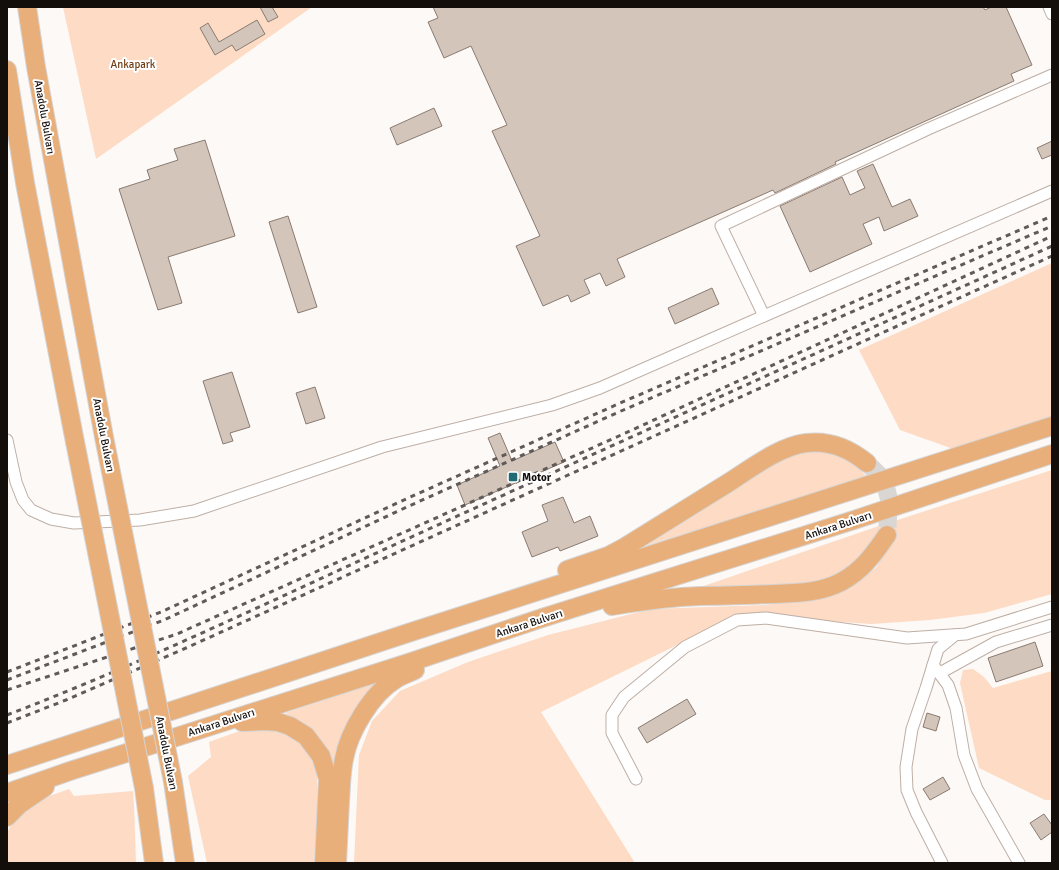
<svg xmlns="http://www.w3.org/2000/svg" width="1059" height="870" font-family="Signika,sans-serif">
  <rect width="100%" height="100%" fill="#fdf9f7"/>
  <g fill="#fddbc4">
    <polygon points="63,7 312,7 96,159"/>
    <polygon points="1052,263 1052,417 956,450 900,430 859,350"/>
    <polygon points="815,449 845,454 867,477 646,546 725,492 784,456"/>
    <polygon points="1052,470 1052,594 984,613 930,620 871,624 738,615 541,712 635,863 354,863 359,755 372,721 400,691 468,662 548,635 651,609 766,605 824,596 852,583 876,568 895,536 835,578 810,584 692,590 879,526"/>
    <polygon points="973,669 984,677 993,688 1052,671 1052,800 1045,800 979,768 960,683 963,670"/>
    <path d="M379,682L335,784C332,773 330,761 326,750C320,732 300,721 285,713Z"/>
    <path d="M258,726C267,728 279,729 288,733C296,737 306,746 311,753C323,771 315,839 314,863H207L188,776L211,757L209,742L248,728Z"/>
    <polygon points="69,789 74,796 133,791 134,805 136,863 7,863 7,833 11,825 22,813 41,799"/>
  </g>
  <g fill="#d4c5ba" stroke="#897b71">
    <polygon points="260,7 272,7 278,17 268,22"/>
    <polygon points="433,7 983,7 985,10 991,7 1006,7 1032,65 1011,74 1014,81 835,162 836,164 775,193 773,190 617,259 625,277 606,286 600,273 584,280 590,293 571,302 568,295 543,306 516,246 540,236 492,131 507,125 471,46 444,58 428,22 438,18"/>
    <polygon points="257,20 265,34 236,51 232,45 215,55 200,28 208,23 219,42"/>
    <polygon points="434,108 442,126 397,145 390,128"/>
    <polygon points="205,140 235,236 168,257 182,303 158,310 119,189 150,179 147,170 178,160 174,149"/>
    <polygon points="1052,141 1052,155 1042,159 1037,148"/>
    <polygon points="873,164 892,207 910,199 918,216 884,231 879,217 863,224 872,244 810,272 780,206 842,177 850,195 865,188 857,171"/>
    <polygon points="288,216 317,307 298,313 269,222"/>
    <polygon points="712,288 719,304 675,324 668,308"/>
    <polygon points="232,372 250,427 230,433 233,441 223,444 203,381"/>
    <polygon points="315,387 325,418 306,424 296,393"/>
    <polygon points="500,433 512,461 555,442 564,462 465,505 457,485 500,466 488,438"/>
    <polygon points="563,497 574,523 590,516 598,536 560,551 558,547 532,557 522,532 548,521 542,505"/>
    <polygon points="1035,642 1043,666 996,682 988,658"/>
    <polygon points="687,699 696,714 647,743 638,728"/>
    <polygon points="927,713 940,717 936,731 923,727"/>
    <polygon points="943,777 950,789 930,800 923,789"/>
    <polygon points="1044,814 1052,825 1052,832 1041,840 1030,823"/>
  </g>
  <g fill="none" stroke-linecap="round" stroke-linejoin="round">
    <polyline stroke="#dad6d4" stroke-width="18" stroke-dasharray="18 9" stroke-linecap="butt" points="867,463 884,480 889,499 887,535"/>
    <g stroke="#beafa5" stroke-width="13">
      <g id="street">
        <polyline points="1049,7 1052,14"/>
        <polyline points="764,316 721,226 928,129 1052,75"/>
        <polyline points="7,440 16,482 23,500 31,510 51,519 74,523 140,520 194,511 382,447 552,405 600,388 764,316 1052,191"/>
        <polyline points="933,665 948,685 956,708 964,755 977,789 1019,863"/>
        <polyline points="940,673 996,642 1052,625"/>
        <polyline points="636,779 612,733 612,715 624,697 685,647 737,620 766,618 907,638 966,634 1052,607"/>
        <polyline points="942,863 916,812 907,790 906,767 912,729 926,688 938,649 955,635"/>
      </g>
    </g>
    <g stroke="#d5d4d3" stroke-width="20">
      <g id="primary">
        <polyline points="27,7 36,67 104,437"/>
        <polyline points="7,70 25,183 75,442"/>
        <path d="M567,570L608,556L625,547C659,526 694,504 728,483C750,469 780,446 806,443C830,440 849,448 867,463"/>
        <path d="M612,606C642,601 670,597 700,596C724,596 749,595 773,594C796,593 820,593 841,582C862,571 874,554 887,535"/>
        <polyline points="242,722 266,721 278,722 290,726 306,736 321,756 328,779 324,863"/>
        <polyline points="7,765 408,633 1052,426"/>
        <polyline points="173,782 185,863"/>
        <polyline points="144,788 154,863"/>
        <polyline points="7,793 70,771 411,662 542,618 854,520 1052,454"/>
        <polyline points="7,817 20,804 45,787"/>
        <path d="M337,863C338,843 339,822 340,802C341,788 341,773 344,759C349,732 371,694 396,679C402,675 409,673 415,670"/>
      </g>
    </g>
    <use href="#street" stroke="#fff" stroke-width="11"/>
    <use href="#primary" stroke="#e9af7a" stroke-width="18"/>
    <g stroke="#605a58" stroke-width="3" stroke-dasharray="5 5" stroke-linecap="butt">
      <polyline points="7,672 161,612 406,499 618,404 1052,216"/>
      <polyline points="7,680 164,620 409,506 621,411 1052,226"/>
      <polyline points="7,690 177,634 630,431 1052,236"/>
      <path d="M7,715C143,663 275,599 407,539C622,441 837,344 1052,246"/>
      <polyline points="7,723 66,700 186,648 1052,256"/>
    </g>
    <g stroke="#d5d4d3" stroke-width="20" stroke-linecap="butt">
      <g id="primary-bridge">
        <polyline points="104,437 173,782"/>
        <polyline points="75,442 144,788"/>
      </g>
    </g>
    <use href="#primary-bridge" stroke="#e9af7a" stroke-width="18"/>
  </g>
  <rect fill="#216c74" stroke="#fff" stroke-width="1.5" x="508" y="472" width="10" height="10" rx="2"/>
  <g text-anchor="middle" stroke-width="4" stroke-linejoin="round" paint-order="stroke">
    <g font-size="11" fill="#6f3d15" stroke="#fff">
      <text x="133" y="68">Ankapark</text>
    </g>
    <g font-size="11" fill="#140e0b" stroke="#fff">
      <text transform="translate(45 117) rotate(80)" y="4">Anadolu Bulvarı</text>
      <text transform="translate(104 435) rotate(79)" y="4">Anadolu Bulvarı</text>
      <text transform="translate(838 525) rotate(-18)" y="4">Ankara Bulvarı</text>
      <text transform="translate(529 623) rotate(-18)" y="4">Ankara Bulvarı</text>
      <text transform="translate(221 722) rotate(-18)" y="4">Ankara Bulvarı</text>
      <text transform="translate(167 753) rotate(79)" y="4">Anadolu Bulvarı</text>
    </g>
    <g font-size="11" font-weight="bold" fill="#140e0b" stroke="#fff" text-anchor="start">
      <text x="522" y="481">Motor</text>
    </g>
  </g>
  <rect width="1059" height="870" fill="none" stroke="#140e0b" stroke-width="16"/>
</svg>
